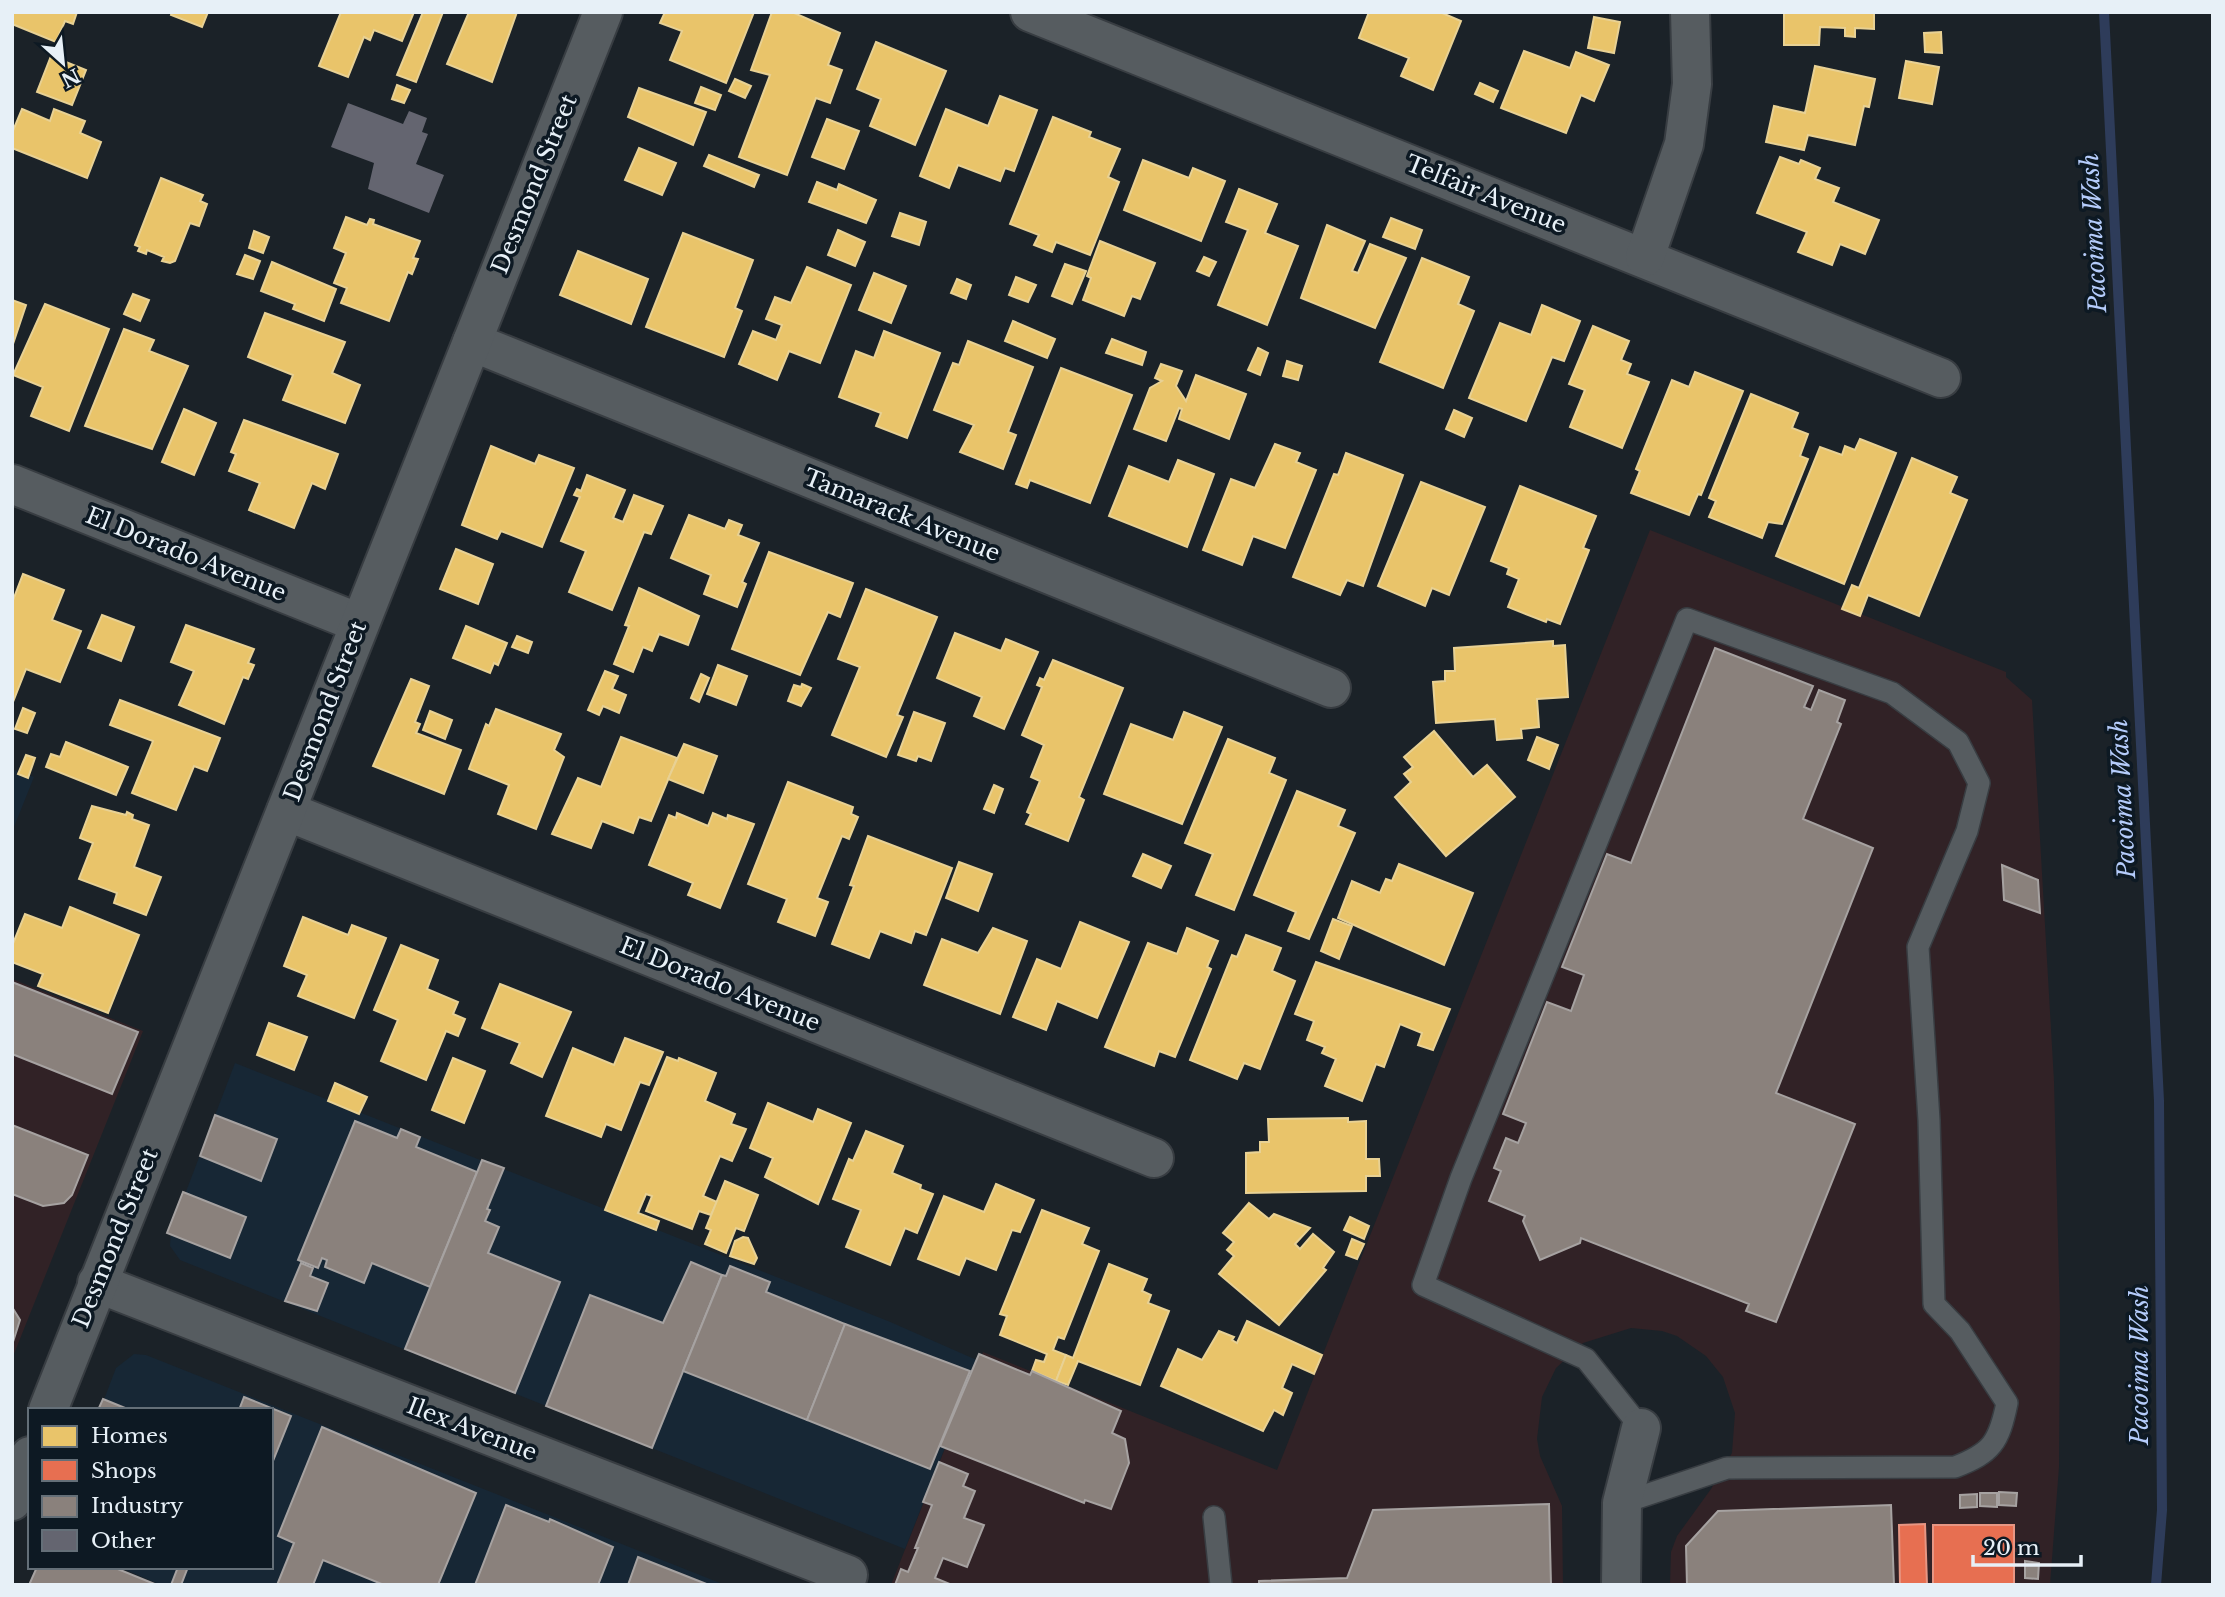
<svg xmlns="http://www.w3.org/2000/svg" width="2225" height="1597" font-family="'Libre Baskerville',serif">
  <rect width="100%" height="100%" fill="#1b2228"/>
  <g fill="#312226">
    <polygon points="1650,530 2006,672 2006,677 2032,700 2054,1081 2060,1317 2059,1467 2050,1585 1670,1585 1671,1552 1677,1536 1711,1489 1732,1453 1735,1413 1723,1377 1706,1356 1677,1336 1662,1331 1631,1328 1583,1343 1556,1368 1542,1397 1537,1439 1540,1456 1562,1506 1563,1585 891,1585 983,1352 1277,1470"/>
    <polygon points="12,979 143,1031 12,1359"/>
  </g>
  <g fill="#172735">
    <polygon points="12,769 34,777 12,832"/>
    <polygon points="235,1063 888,1321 979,1361 905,1549 180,1260 170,1246 171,1231"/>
    <polygon points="134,1354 146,1355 725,1585 161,1585 119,1567 271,1567 271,1410 100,1410 116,1368"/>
  </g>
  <g fill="#e9c46a" stroke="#e8d194" stroke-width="2">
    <polygon points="12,12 77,12 73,24 65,21 56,42 12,24"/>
    <polygon points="172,12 208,12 202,27 171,15"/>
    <polygon points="341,12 414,12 402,41 374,30 370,40 364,37 348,77 319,66"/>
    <polygon points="423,12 443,12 416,82 397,75"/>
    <polygon points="469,12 517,12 492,82 447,64"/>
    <polygon points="665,12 754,12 726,83 670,60 682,31 660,23"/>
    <polygon points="772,12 792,12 840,33 828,65 842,70 830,103 816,98 787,175 739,157 770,75 751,70"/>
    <polygon points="1369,12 1440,12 1461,21 1433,90 1401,76 1409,58 1359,38"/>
    <polygon points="1784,12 1874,12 1874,29 1855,28 1855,37 1845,36 1845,28 1820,27 1819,45 1784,45"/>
    <polygon points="1594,17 1620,22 1614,53 1588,48"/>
    <polygon points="1941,32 1942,53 1925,52 1924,33"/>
    <polygon points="876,42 946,71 915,145 870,126 881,99 857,89"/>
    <polygon points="1524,51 1570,68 1576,52 1609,65 1594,101 1581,95 1566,133 1501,108"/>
    <polygon points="51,56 86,70 72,105 37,92"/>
    <polygon points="1906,61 1939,67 1932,104 1899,98"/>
    <polygon points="1815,66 1875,79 1869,107 1864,106 1855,145 1808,135 1804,150 1766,142 1774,106 1805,113"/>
    <polygon points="735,79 751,86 745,98 729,91"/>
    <polygon points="1480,83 1498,91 1493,102 1475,94"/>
    <polygon points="397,85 410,90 404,103 392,99"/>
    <polygon points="701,87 721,95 715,110 695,103"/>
    <polygon points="639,88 706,112 693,145 628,117"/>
    <polygon points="1000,96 1037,110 1014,171 1005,168 1000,181 958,165 949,188 920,176 946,109 988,126"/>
    <polygon points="22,109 50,121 54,109 85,121 80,133 101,142 87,178 12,148 12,133"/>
    <polygon points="1053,117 1091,132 1089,137 1120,149 1108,177 1119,182 1090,255 1056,242 1052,252 1034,245 1039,235 1010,224"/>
    <polygon points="827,119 859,131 844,169 812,157"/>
    <polygon points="639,148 676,163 662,195 625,180"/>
    <polygon points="709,155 759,175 754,187 704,166"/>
    <polygon points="1780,157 1799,164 1801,160 1820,168 1815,179 1839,188 1833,202 1879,220 1865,254 1840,244 1832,265 1798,252 1807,232 1757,213"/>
    <polygon points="1143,160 1189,178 1193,168 1225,181 1201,241 1124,210"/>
    <polygon points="161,178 203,195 200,201 207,204 199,226 190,223 175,261 170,263 162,261 164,257 147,250 146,254 138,251 140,247 135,245"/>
    <polygon points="817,182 837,190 839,184 876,200 866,223 809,202"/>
    <polygon points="1239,189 1277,204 1265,233 1298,246 1267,325 1218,305 1248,230 1226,222"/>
    <polygon points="900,213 926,222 919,245 892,236"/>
    <polygon points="346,217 367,225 370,219 374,220 373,224 420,241 413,258 418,259 412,274 408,272 389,321 341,303 347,288 334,283 346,253 334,248"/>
    <polygon points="1391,218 1422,230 1415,249 1383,237"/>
    <polygon points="1327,225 1365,241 1352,271 1358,273 1370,244 1406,258 1375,328 1301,298"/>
    <polygon points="838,230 865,242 855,266 828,255"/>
    <polygon points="254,231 269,237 263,253 249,248"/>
    <polygon points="683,233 753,260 735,308 742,311 724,357 646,327"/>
    <polygon points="1100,241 1155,263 1140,299 1132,296 1124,316 1083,300 1091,278 1087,276"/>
    <polygon points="578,251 648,279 631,324 560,295"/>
    <polygon points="245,255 260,261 253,279 237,274"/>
    <polygon points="1204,257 1216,262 1209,276 1197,271"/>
    <polygon points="1422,258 1469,277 1458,304 1474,311 1443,388 1380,362"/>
    <polygon points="272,262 336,289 324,321 293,309 295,304 261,291"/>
    <polygon points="1065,264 1086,271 1072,304 1052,296"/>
    <polygon points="807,267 851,285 820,363 789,351 777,380 739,364 753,331 776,340 782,325 766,319 775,297 791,303"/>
    <polygon points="874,273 906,286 891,323 859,310"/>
    <polygon points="1016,277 1036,285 1028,302 1009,295"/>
    <polygon points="957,279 971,285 966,299 951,293"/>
    <polygon points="133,294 149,300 140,321 124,314"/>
    <polygon points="12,300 26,305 12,347"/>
    <polygon points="45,304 109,329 69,431 31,416 43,387 13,375"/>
    <polygon points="1542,305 1580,321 1564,361 1552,357 1526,421 1469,398 1500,323 1531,335"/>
    <polygon points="265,313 345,342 332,373 360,385 345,423 283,400 293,375 248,357"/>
    <polygon points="1013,321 1055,339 1047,358 1005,341"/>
    <polygon points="1593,326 1629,341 1621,360 1631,364 1627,374 1649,382 1622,448 1570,427 1585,390 1569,384"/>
    <polygon points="124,329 154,340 149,351 188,366 152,449 85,426"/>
    <polygon points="884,331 940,353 907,438 876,426 881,413 839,397 856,351 874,358"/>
    <polygon points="1112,339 1146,352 1142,365 1106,353"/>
    <polygon points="968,341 1033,367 1008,432 1016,435 1003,469 960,452 974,425 934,410 953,363 959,365"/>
    <polygon points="1258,348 1268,353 1260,375 1248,370"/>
    <polygon points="1287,361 1302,366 1298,380 1283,376"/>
    <polygon points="1161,364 1182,371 1176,386 1186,401 1196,375 1246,394 1229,439 1179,419 1182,409 1179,408 1166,441 1134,429 1150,388 1162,381 1155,378"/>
    <polygon points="1061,368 1132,395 1090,503 1030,480 1027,488 1016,484"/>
    <polygon points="1695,372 1743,391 1701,495 1698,494 1689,515 1631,493 1640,471 1636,469 1672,380 1689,387"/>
    <polygon points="1751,394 1798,413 1792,428 1808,434 1800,456 1808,459 1782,524 1768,522 1762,538 1709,517 1716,501 1709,498"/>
    <polygon points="184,409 216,423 194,475 162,462"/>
    <polygon points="1454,410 1472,418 1464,437 1446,429"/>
    <polygon points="244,420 338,454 325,489 312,483 294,528 249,510 260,483 229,471 236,454 231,452"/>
    <polygon points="1860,439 1896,453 1844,584 1776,556 1820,447 1842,455 1845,446 1855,450"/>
    <polygon points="1275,444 1300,453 1296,462 1316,470 1285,548 1253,536 1242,565 1203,550 1231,479 1255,488"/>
    <polygon points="491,446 535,464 539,455 574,468 542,547 501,531 497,539 462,525"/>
    <polygon points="1346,453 1403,475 1363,586 1347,580 1340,595 1293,577 1334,474 1338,475"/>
    <polygon points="1912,458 1957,477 1950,493 1967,500 1919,616 1868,595 1860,616 1842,609 1852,585 1859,588"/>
    <polygon points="1178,460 1214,474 1187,547 1109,516 1129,466 1169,482"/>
    <polygon points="587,475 625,490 613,518 623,522 634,495 663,506 651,534 644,532 612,610 569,592 586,551 561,541 580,497 574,495 577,489 581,491"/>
    <polygon points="1421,482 1485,507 1449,595 1432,588 1425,606 1378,586"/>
    <polygon points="1520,486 1596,516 1583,548 1589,550 1560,624 1547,619 1546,622 1508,607 1519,579 1507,574 1509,568 1491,561"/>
    <polygon points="689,515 725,529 729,520 742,525 738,535 759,543 742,582 746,584 737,607 704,594 711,575 671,558"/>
    <polygon points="456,549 493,564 478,604 440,589"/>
    <polygon points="769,552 853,583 840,617 828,612 800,675 732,649"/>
    <polygon points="23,574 64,590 52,620 81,631 60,682 26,669 13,702 12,603"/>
    <polygon points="639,588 699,616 688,645 659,634 652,651 643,647 633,672 614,664 629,626 625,625"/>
    <polygon points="866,589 937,617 897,715 903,717 886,757 832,735 860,667 838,659"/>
    <polygon points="102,615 134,627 121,661 88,648"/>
    <polygon points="186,625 254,649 248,663 254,665 248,679 243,677 224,724 179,705 194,671 171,662"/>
    <polygon points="466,626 507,643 498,665 494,663 490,673 453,658"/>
    <polygon points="955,633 1001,651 1006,639 1038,652 1004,729 974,716 982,697 937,678"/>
    <polygon points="517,636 532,642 528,653 512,647"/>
    <polygon points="1553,641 1553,646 1565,645 1568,697 1537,699 1539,727 1521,729 1522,738 1497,740 1495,719 1436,723 1433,682 1445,681 1445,671 1455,671 1454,648"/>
    <polygon points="1053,660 1123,688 1079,797 1084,800 1068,841 1026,824 1031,814 1027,812 1040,781 1031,777 1044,745 1022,735 1042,687 1037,685 1040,678 1044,680"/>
    <polygon points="718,665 747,676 736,705 707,694"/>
    <polygon points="605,671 618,676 612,689 626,695 619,713 603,706 599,715 588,710"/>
    <polygon points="701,674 709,678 699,702 691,698"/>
    <polygon points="411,679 429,686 415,722 420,724 416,733 461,750 444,794 373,766"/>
    <polygon points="802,684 811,688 801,706 788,701 794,685 801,687"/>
    <polygon points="120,700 220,738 207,771 194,766 176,810 132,793 153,741 110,725"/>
    <polygon points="23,708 35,713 27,733 15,729"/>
    <polygon points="496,709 561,734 554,750 564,757 536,829 498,814 509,785 469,769 486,724 489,726"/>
    <polygon points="430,711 452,720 445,739 423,730"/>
    <polygon points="914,712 945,723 931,761 918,756 916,761 898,755"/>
    <polygon points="1184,712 1222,727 1182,824 1104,794 1131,724 1173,740"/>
    <polygon points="1434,731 1473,777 1487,765 1515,797 1446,856 1395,797 1411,782 1404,774 1413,767 1404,757"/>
    <polygon points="621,737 677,758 651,821 639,817 633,833 602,821 591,848 552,834 578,778 601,787"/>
    <polygon points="1537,737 1558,745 1549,769 1528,760"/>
    <polygon points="1228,739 1275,758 1269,773 1286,780 1234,910 1196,895 1213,854 1185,843"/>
    <polygon points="66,742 128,767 116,795 46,767 51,754 60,757"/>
    <polygon points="684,744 717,756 703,793 668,779"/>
    <polygon points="26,755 35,758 28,778 18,774"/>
    <polygon points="788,782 853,807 851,814 858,817 849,839 842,836 817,898 828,902 815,936 778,922 787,899 748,884"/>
    <polygon points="994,785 1003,789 994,813 984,809"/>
    <polygon points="1297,791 1345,810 1338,826 1355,833 1309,939 1288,931 1296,912 1254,895"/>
    <polygon points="92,806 126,815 127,812 133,815 132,819 149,825 134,867 161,877 146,915 114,903 117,893 79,879 93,843 80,838"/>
    <polygon points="677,813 708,826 713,813 727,819 728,815 754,824 720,908 688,895 693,883 649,865 669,815 676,818"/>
    <polygon points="868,836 952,868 926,935 915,931 911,943 880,931 869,958 832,944 854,886 850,885"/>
    <polygon points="1143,854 1171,866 1161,888 1133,876"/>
    <polygon points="959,862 992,874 978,911 946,898"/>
    <polygon points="1399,864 1473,893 1444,965 1338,918 1352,881 1380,893 1386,879 1392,881"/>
    <polygon points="70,907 139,935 108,1013 38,986 43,974 12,962 12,946 25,914 62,928"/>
    <polygon points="303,917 348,935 352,925 386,938 354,1018 298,996 307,975 284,966"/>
    <polygon points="1333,919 1352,926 1339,959 1321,951"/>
    <polygon points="1080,922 1129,942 1097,1018 1057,1001 1046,1030 1013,1017 1037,959 1061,969"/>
    <polygon points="993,928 1027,941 1000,1014 924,985 942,939 978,953"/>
    <polygon points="1187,928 1218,941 1207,967 1211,969 1175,1057 1159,1051 1154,1066 1105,1047 1148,943 1177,954"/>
    <polygon points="1246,935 1281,948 1272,971 1295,981 1260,1069 1244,1063 1237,1079 1190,1060 1232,955 1237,957"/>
    <polygon points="401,945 438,960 427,989 458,1002 453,1014 465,1019 458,1036 446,1031 426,1080 381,1061 398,1020 374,1010"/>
    <polygon points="1316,962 1450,1009 1433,1050 1418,1045 1422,1033 1400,1024 1384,1067 1376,1064 1362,1101 1325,1086 1336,1059 1322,1053 1325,1047 1307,1040 1314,1021 1295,1014"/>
    <polygon points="500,984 571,1012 542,1077 511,1063 520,1043 482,1028"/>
    <polygon points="269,1023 307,1037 294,1070 257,1055"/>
    <polygon points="625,1038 663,1052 649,1085 640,1082 621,1130 606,1124 601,1137 546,1116 573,1048 614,1065"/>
    <polygon points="667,1057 678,1061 679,1058 716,1073 705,1101 735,1114 731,1124 746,1129 732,1161 720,1156 703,1196 717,1202 711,1215 699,1211 692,1229 646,1211 652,1196 646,1194 638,1213 659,1221 656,1230 605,1210"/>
    <polygon points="453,1058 485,1071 464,1123 432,1110"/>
    <polygon points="335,1083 367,1097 359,1114 328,1101"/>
    <polygon points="768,1103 813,1122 818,1109 851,1123 818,1204 765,1177 773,1158 750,1148"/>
    <polygon points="1348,1118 1348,1122 1366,1121 1366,1159 1379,1159 1380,1176 1366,1176 1366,1191 1246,1193 1246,1153 1260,1152 1260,1142 1269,1142 1268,1119"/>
    <polygon points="866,1131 903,1146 892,1173 921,1185 920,1189 933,1194 917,1233 905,1228 890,1265 846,1247 861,1210 833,1199 849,1159 853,1161"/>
    <polygon points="725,1181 758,1195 744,1231 736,1228 726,1253 705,1244 711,1230 706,1228"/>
    <polygon points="996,1184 1034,1200 1020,1232 1012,1230 996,1270 966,1258 959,1275 918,1259 944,1196 984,1212"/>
    <polygon points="1249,1203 1269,1219 1274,1214 1310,1228 1295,1244 1300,1249 1313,1234 1334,1252 1323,1268 1326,1270 1279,1325 1219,1274 1234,1256 1227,1250 1234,1242 1223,1233"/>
    <polygon points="1042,1210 1089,1228 1082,1244 1099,1251 1064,1339 1058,1337 1053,1350 1066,1355 1056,1381 1032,1371 1036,1360 1044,1362 1047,1354 1000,1335 1007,1316 1000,1314"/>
    <polygon points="1350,1217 1369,1226 1364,1239 1344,1230"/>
    <polygon points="743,1237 748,1238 757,1258 754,1264 730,1256 735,1241"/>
    <polygon points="1352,1239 1364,1244 1357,1259 1346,1255"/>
    <polygon points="1109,1264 1147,1279 1142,1291 1151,1295 1148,1303 1169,1311 1140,1385 1078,1361 1068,1385 1056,1381 1066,1355 1073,1358"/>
    <polygon points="1247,1321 1322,1355 1314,1374 1292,1364 1282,1388 1292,1393 1283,1415 1274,1410 1263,1431 1161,1386 1178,1349 1202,1360 1219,1331 1234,1337 1232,1340 1237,1343"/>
  </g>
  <g fill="#e76f51" stroke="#e79683" stroke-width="2">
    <polygon points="1925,1524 1927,1585 1900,1585 1899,1525"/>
    <rect x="1933" y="1525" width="81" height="60"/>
  </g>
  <g fill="#8a817c" stroke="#a6a2a1" stroke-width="2">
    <polygon points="1715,648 1813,686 1804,707 1811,710 1819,690 1845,700 1837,722 1841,724 1803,819 1873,848 1776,1093 1855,1124 1776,1322 1746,1311 1749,1304 1581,1238 1580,1243 1540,1260 1523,1221 1525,1216 1489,1201 1501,1171 1494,1168 1506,1138 1518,1143 1526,1123 1503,1114 1547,1002 1571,1011 1584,975 1562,967 1607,854 1631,863"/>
    <polygon points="2002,865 2038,880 2040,913 2004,900"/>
    <polygon points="12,982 138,1032 112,1094 12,1054"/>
    <polygon points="215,1115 277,1139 261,1181 200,1156"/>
    <polygon points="355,1121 397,1138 401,1129 420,1137 416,1147 477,1172 430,1287 372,1263 364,1283 325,1267 327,1260 322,1258 318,1268 298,1260"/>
    <polygon points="12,1125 88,1155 72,1195 64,1203 43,1206 12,1194"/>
    <polygon points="482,1160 504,1168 487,1209 490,1210 485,1221 499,1227 488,1253 560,1282 515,1393 405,1349"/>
    <polygon points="183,1192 246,1217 230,1258 167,1233"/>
    <polygon points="691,1262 722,1275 652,1448 546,1406 590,1295 663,1323"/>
    <polygon points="301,1263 313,1268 310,1276 328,1283 317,1311 285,1301"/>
    <polygon points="730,1266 770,1282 766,1292 845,1324 807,1420 683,1371 722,1275 726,1276"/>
    <polygon points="12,1307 20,1320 12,1345"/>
    <polygon points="845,1324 970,1371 930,1469 807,1420"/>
    <polygon points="979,1354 1030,1375 1032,1371 1121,1411 1112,1433 1125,1439 1129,1463 1111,1509 1085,1500 1084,1503 940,1446"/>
    <polygon points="244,1397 291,1416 271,1466 271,1410 239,1410"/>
    <polygon points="103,1399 130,1410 98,1410"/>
    <polygon points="322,1427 476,1493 438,1585 384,1585 323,1560 313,1585 277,1585 294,1543 278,1536"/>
    <polygon points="939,1462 968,1474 963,1486 975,1491 964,1518 984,1525 967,1567 943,1558 935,1578 952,1585 895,1585 901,1569 908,1572 918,1548 915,1548 932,1505 923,1502"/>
    <polygon points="1999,1492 2017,1493 2016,1506 1999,1505"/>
    <polygon points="1980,1493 1997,1493 1997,1507 1980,1506"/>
    <polygon points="1977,1494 1977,1507 1960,1508 1960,1495"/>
    <polygon points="1549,1504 1551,1585 1259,1585 1259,1581 1347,1578 1373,1510"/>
    <polygon points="506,1505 549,1522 550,1519 613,1547 598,1585 475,1585"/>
    <polygon points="1891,1505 1894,1585 1687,1585 1686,1546 1718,1511"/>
    <polygon points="638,1557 709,1585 628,1585"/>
    <polygon points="2025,1561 2039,1563 2038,1579 2025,1578"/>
    <polygon points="37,1567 113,1567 157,1585 29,1585"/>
    <polygon points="178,1567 188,1567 181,1585 171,1585"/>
  </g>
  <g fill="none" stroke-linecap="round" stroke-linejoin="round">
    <polyline stroke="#2e3c5a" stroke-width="10" points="2104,12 2159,1101 2162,1510 2156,1585"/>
  </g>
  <polygon fill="#646570" points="348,103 403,124 409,111 427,118 422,132 428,134 416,164 444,175 429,213 368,189 374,163 331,147"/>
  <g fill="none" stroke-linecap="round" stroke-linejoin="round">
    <g stroke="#383d42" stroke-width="24">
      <g id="service">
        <path d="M1622,1503L1727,1468L1955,1467C1992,1453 1999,1442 2007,1403L1960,1331L1934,1304L1929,1120L1918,947L1967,831L1979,783L1958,742L1892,693L1687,619L1461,1178L1423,1285L1586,1359L1641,1428"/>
        <polyline points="1214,1517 1221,1585"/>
      </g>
    </g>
    <g stroke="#383d42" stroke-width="42">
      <g id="minor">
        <polyline points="1030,12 1941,378"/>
        <polyline points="1645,257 1684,144 1692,84 1690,12"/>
        <polyline points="472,342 1331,688"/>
        <polyline points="12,484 359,623"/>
        <polyline points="286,811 1154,1158"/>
        <polyline points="97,1283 848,1575"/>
        <polyline points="48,1410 603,12"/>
        <polyline points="12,1501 30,1456"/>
        <polyline points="1621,1585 1622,1503 1641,1428"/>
      </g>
    </g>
    <use href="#service" stroke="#565c60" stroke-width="21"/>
    <use href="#minor" stroke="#565c60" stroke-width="38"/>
  </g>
  <g text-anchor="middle" stroke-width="7" stroke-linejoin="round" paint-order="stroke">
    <g font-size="23" fill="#e7f0f7" stroke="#0d1923">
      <text transform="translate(534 184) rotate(-68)" y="8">Desmond Street</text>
      <text transform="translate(1486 194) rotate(22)" y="8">Telfair Avenue</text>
      <text transform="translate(902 515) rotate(22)" y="8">Tamarack Avenue</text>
      <text transform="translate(186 554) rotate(22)" y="8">El Dorado Avenue</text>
      <text transform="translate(325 711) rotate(-69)" y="8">Desmond Street</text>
      <text transform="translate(720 984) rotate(22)" y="8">El Dorado Avenue</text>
      <text transform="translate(115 1238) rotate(-68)" y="8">Desmond Street</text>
      <text transform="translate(472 1429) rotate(21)" y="8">Ilex Avenue</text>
    </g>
    <g font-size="24" font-style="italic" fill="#b5ccfb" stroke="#0d1923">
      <text transform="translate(2094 233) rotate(-93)" y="8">Pacoima Wash</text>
      <text transform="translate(2123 799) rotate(-93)" y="8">Pacoima Wash</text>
      <text transform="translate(2140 1365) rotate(-90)" y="8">Pacoima Wash</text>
    </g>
  </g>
  <rect width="2225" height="1597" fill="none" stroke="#e7f0f7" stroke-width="28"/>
  <rect x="28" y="1408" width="245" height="161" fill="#0d1923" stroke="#646f78" stroke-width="2"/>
  <rect x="42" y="1426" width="35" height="21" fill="#e9c46a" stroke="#646f78" stroke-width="2"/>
  <text x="91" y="1443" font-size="21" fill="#e7f0f7">Homes</text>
  <rect x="42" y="1460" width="35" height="21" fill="#e76f51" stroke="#646f78" stroke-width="2"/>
  <text x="91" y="1478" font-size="21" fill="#e7f0f7">Shops</text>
  <rect x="42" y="1496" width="35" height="21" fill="#8a817c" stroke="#646f78" stroke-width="2"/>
  <text x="91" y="1513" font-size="21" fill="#e7f0f7">Industry</text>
  <rect x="42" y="1530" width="35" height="21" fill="#646570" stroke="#646f78" stroke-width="2"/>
  <text x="91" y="1548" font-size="21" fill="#e7f0f7">Other</text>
  <g transform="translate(63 63) rotate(153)" stroke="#0d1923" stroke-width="5" paint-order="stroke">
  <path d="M0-5L12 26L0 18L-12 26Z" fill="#e7f0f7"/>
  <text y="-10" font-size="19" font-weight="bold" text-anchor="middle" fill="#e7f0f7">N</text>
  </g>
  <path d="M1973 1555v10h108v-10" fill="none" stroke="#e7f0f7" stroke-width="3.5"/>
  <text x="1983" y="1555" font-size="21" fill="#e7f0f7" stroke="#0d1923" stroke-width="5" paint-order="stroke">20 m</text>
</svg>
